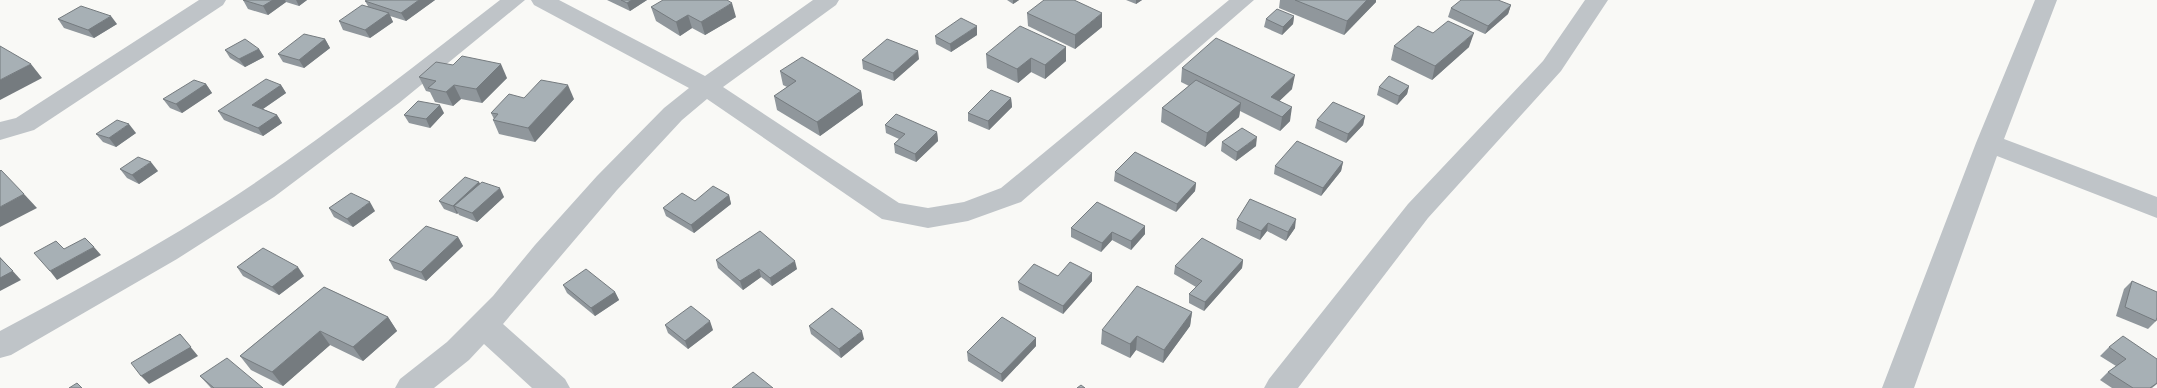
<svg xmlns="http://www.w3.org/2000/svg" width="2157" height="388" font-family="Cabin,sans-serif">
  <rect width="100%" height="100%" fill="#f9f9f6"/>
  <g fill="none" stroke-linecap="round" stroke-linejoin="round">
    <g fill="#bfc4c8" fill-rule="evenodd">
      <polygon points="199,0 226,0 223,5 34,130 0,140 0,122 16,118"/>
      <path d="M500,0H525L399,103L274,197L177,259L11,355L0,358V331C75,291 151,250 223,204C319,142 409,70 500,0Z"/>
      <polygon points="531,0 559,0 705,76 813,0 839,0 836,5 723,87 899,203 928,208 964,202 1001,188 1229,0 1254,0 1021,202 968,221 928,228 882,219 707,99 682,120 617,190 503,324 565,379 570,388 532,388 484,344 469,360 434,388 395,388 400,379 447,342 493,296 535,245 597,176 664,108 689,88 534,5"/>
      <polygon points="1585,0 1608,0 1561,71 1428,218 1298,388 1264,388 1269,379 1408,204 1543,61"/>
      <polygon points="2035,0 2057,0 2004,139 2157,197 2157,218 1997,156 1914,388 1882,388 1976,143"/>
    </g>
  </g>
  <g fill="#90979c">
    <polygon points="243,0 307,0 299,6 286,2 268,15 248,9"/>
    <polygon points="435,0 406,21 390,16 393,22 370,38 343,30 339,21 368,6 365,1"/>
    <polygon points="607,0 647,0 630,11"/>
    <polygon points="1007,0 1019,0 1013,4"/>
    <polygon points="1126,0 1142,0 1136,4"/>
    <polygon points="1280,0 1376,0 1376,2 1344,35 1279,8"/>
    <polygon points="1511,5 1508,14 1485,34 1448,17 1451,8"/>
    <polygon points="651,7 736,17 705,35 692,28 680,36 656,21"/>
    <polygon points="1027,13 1102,27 1075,49 1028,26"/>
    <polygon points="1294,16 1293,24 1282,35 1264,27 1266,19"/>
    <polygon points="58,19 117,24 94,38 64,28"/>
    <polygon points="1433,33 1469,47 1432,80 1391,60 1394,46"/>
    <polygon points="977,35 951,52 936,44 935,36"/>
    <polygon points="325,39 330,48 304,68 283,62 278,54"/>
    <polygon points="1066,47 1066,61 1045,79 1031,72 1018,83 987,68 986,54"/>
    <polygon points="259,49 264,57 245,67 230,58 225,50"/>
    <polygon points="919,59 894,81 863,69 862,60"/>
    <polygon points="1182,68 1292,89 1279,101 1290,121 1280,131 1240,111 1239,117 1205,147 1161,122 1162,108 1189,86 1181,82"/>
    <polygon points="780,71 861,91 863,105 820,136 777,110 774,96 787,87 783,85"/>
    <polygon points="419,77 507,78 482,103 461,99 453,106 435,102 430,92 426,91"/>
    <polygon points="206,84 212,93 182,113 170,108 163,99"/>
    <polygon points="281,85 286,93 263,109 277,115 282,123 263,136 224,120 218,111"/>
    <polygon points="1409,86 1407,94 1397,105 1377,95 1379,87"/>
    <polygon points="1011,98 1012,107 989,130 968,121 968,113"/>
    <polygon points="574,99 535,142 499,134 493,120 494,119 491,113"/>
    <polygon points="444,113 430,128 409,123 404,115"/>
    <polygon points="1365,116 1363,125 1346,143 1315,128 1317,120"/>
    <polygon points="885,125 937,132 938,141 916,162 895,153 894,144 899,139 886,133"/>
    <polygon points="136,133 116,147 103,142 96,134"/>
    <polygon points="1222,142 1256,146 1236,161 1221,151"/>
    <polygon points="1343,162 1341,171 1321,196 1274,174 1275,166"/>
    <polygon points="120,169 158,171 139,184 127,178"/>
    <polygon points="1115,172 1196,183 1195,191 1176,212 1114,181"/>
    <polygon points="479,182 480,184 504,197 477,222 459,215 458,213 457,214 444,209 439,201"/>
    <polygon points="729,195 731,204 694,233 666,216 663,208"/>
    <polygon points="1250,199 1295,228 1286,241 1267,231 1260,240 1236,229 1237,220"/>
    <polygon points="329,208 375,211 353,227 334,217"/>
    <polygon points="1145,226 1145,234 1131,250 1112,240 1101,252 1071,237 1071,228"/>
    <polygon points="458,237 463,246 426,281 394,269 389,260"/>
    <polygon points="716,260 797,269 772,286 761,277 743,290 718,268"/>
    <polygon points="1243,260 1242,268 1204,311 1189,303 1189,294 1196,287 1174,274 1175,266"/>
    <polygon points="237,267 304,276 279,295 243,276"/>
    <polygon points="1058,276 1092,281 1063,314 1019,290 1018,282"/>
    <polygon points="2132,281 2156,321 2148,329 2116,316 2124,289"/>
    <polygon points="563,285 615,292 619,300 595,316 567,293"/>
    <polygon points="324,287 388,317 397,331 363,361 330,345 283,386 251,370 240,356"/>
    <polygon points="1192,312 1190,326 1163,363 1136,350 1130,358 1101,344 1102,330"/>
    <polygon points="665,325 713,330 688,349 668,333"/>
    <polygon points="809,326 864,339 841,358 811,334"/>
    <polygon points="1036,346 1002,382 968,361 967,352"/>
    <polygon points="2109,347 2157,359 2157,384 2152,388 2112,388 2100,380 2108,372 2116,366 2100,356"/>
    <polygon points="200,376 263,388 211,388"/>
  </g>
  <g fill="#757b7f">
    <polygon points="273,0 285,0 286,2 268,15 263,6"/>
    <polygon points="296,0 307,0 299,6"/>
    <polygon points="419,0 435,0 406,21 401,13"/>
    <polygon points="632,0 647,0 630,11 627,3"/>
    <polygon points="1013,0 1019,0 1013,4"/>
    <polygon points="1136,0 1142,0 1136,4"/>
    <polygon points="1367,0 1376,0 1376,2 1344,35 1347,21"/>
    <polygon points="732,3 736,17 705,35 701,22"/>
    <polygon points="1511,5 1508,14 1485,34 1488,26"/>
    <polygon points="389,13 393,22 370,38 365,30"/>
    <polygon points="1102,13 1102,27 1075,49 1075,35"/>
    <polygon points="688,15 692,28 680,36 676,22"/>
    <polygon points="111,16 117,24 94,38 88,30"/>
    <polygon points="1294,16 1293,24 1282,35 1283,27"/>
    <polygon points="977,26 977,35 951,52 950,44"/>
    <polygon points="1474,33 1469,47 1432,80 1435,66"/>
    <polygon points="325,39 330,48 304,68 299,60"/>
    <polygon points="1066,47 1066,61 1045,79 1045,65"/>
    <polygon points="259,49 264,57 245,67 239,59"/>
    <polygon points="918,51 919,59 894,81 893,73"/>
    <polygon points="1031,58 1031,72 1018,83 1017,69"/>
    <polygon points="31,64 42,78 0,100 0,80"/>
    <polygon points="501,64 507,78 482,103 476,89"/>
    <polygon points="1295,75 1292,89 1269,111 1271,97"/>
    <polygon points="206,84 212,93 182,113 176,104"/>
    <polygon points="281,85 286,93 257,113 252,105"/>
    <polygon points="454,85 461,99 453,106 446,92"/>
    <polygon points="568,85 574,99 535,142 528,128"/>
    <polygon points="1409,86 1407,94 1397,105 1399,96"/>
    <polygon points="861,91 863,105 820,136 817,122"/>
    <polygon points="1011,98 1012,107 989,130 988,121"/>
    <polygon points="1241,103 1239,117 1205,147 1207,133"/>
    <polygon points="440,105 444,113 430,128 426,119"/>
    <polygon points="1292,107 1290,121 1280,131 1282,117"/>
    <polygon points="277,115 282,123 263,136 258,128"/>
    <polygon points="1365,116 1363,125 1346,143 1348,134"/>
    <polygon points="129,124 136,133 116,147 109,138"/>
    <polygon points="937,132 938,141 916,162 915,154"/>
    <polygon points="1257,137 1256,146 1236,161 1237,152"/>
    <polygon points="151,162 158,171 139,184 132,175"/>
    <polygon points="1343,162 1341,171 1321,196 1323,188"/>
    <polygon points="479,182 484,191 454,206 458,213 457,214 453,206"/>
    <polygon points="1196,183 1195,191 1176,212 1177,204"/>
    <polygon points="500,188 504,197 477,222 472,213"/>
    <polygon points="24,194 37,208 0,227 0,207"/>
    <polygon points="729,195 731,204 694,233 691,225"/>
    <polygon points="370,202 375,211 353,227 347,219"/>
    <polygon points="1296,219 1295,228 1286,241 1288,232"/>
    <polygon points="1268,223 1267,231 1260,240 1261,231"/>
    <polygon points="1145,226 1145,234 1131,250 1131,241"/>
    <polygon points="1112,232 1112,240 1101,252 1102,243"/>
    <polygon points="458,237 463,246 426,281 421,272"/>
    <polygon points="94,247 101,255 57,280 50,271"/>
    <polygon points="0,257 21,280 0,291"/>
    <polygon points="1243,260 1242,268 1204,311 1205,302"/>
    <polygon points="795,261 797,269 772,286 770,278"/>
    <polygon points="298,267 304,276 279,295 272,287"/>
    <polygon points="759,269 761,277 743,290 740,281"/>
    <polygon points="1092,273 1092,281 1063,314 1063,306"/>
    <polygon points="615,292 619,300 595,316 591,308"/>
    <polygon points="1192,312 1190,326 1163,363 1164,350"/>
    <polygon points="388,317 397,331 363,361 353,347"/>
    <polygon points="710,321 713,330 688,349 685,341"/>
    <polygon points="320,331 330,345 283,386 272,372"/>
    <polygon points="862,331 864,339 841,358 839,349"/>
    <polygon points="180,334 198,356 149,384 141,376"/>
    <polygon points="1137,336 1136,350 1130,358 1130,344"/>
    <polygon points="1036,338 1036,346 1002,382 1001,374"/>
  </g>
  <g fill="#a7b0b5" stroke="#757b7f">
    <polygon points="243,0 273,0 263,6"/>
    <polygon points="367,0 419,0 401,13 365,1"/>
    <polygon points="621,0 632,0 627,3"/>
    <polygon points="663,0 727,0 732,3 701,22 688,15 676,22 651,7"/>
    <polygon points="1044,0 1074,0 1102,13 1075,35 1027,13"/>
    <polygon points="1295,0 1367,0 1347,21"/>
    <polygon points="1461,0 1498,0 1511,5 1488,26 1451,8"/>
    <polygon points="362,5 389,13 365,30 339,21"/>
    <polygon points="81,6 111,16 88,30 58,19"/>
    <polygon points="1277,9 1294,16 1283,27 1266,19"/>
    <polygon points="961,18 977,26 950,44 935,36"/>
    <polygon points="1448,21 1474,33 1435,66 1394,46 1418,26 1433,33"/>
    <polygon points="1020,26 1066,47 1045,65 1031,58 1017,69 986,54"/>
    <polygon points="304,34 325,39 299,60 278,54"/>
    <polygon points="1216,38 1295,75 1271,97 1292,107 1282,117 1182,68"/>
    <polygon points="245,39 259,49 239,59 225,50"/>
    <polygon points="887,39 918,51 893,73 862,60"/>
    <polygon points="0,46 31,64 0,80"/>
    <polygon points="462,56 501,64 476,89 454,85 446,92 428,88 436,81 419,77 436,62 453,65"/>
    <polygon points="802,57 861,91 817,122 774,96 796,81 780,71"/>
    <polygon points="1389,76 1409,86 1399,96 1379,87"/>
    <polygon points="266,79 281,85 252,105 277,115 258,128 218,111"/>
    <polygon points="194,80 206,84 176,104 163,99"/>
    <polygon points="541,80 568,85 528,128 493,120 498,114 491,113 509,94 524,98"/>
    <polygon points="1196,80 1241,103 1207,133 1162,108"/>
    <polygon points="991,90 1011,98 988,121 968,113"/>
    <polygon points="418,101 440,105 426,119 404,115"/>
    <polygon points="1333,102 1365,116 1348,134 1317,120"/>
    <polygon points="896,114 937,132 915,154 894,144 905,134 885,125"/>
    <polygon points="117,120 129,124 109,138 96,134"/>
    <polygon points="1242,128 1257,137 1237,152 1222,142"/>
    <polygon points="1297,141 1343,162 1323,188 1275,166"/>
    <polygon points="1135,152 1196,183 1177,204 1115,172"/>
    <polygon points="138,157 151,162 132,175 120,169"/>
    <polygon points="1,170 24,194 0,207 0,171"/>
    <polygon points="465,177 479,182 453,206 439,201"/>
    <polygon points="482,182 500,188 472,213 454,206"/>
    <polygon points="713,186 729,195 691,225 663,208 682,193 695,201"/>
    <polygon points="351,193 370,202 347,219 329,208"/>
    <polygon points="1250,199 1296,219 1288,232 1268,223 1261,231 1237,220"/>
    <polygon points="1097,202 1145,226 1131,241 1112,232 1102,243 1071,228"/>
    <polygon points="426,226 458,237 421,272 389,260"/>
    <polygon points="760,231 795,261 770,278 759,269 740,281 716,260"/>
    <polygon points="85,238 94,247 50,271 34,253 56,241 64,249"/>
    <polygon points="1202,238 1243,260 1205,302 1189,294 1202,281 1175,266"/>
    <polygon points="263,248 298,267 272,287 237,267"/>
    <polygon points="0,258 13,271 0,278"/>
    <polygon points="1070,262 1092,273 1063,306 1018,282 1034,264 1058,276"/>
    <polygon points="586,269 615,292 591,308 563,285"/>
    <polygon points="2132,281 2157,292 2157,317 2156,321 2125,307"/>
    <polygon points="1137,286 1192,312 1164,350 1137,336 1130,344 1102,330"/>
    <polygon points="324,287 388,317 353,347 320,331 272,372 240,356"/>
    <polygon points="691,306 710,321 685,341 665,325"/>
    <polygon points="832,308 862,331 839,349 809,326"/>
    <polygon points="1002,317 1036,338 1001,374 967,352"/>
    <polygon points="180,334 191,347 141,376 131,363"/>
    <polygon points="2123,336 2157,359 2157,383 2150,388 2133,388 2108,372 2126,359 2109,347"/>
    <polygon points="227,358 263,388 214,388 200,376"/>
    <polygon points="753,372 773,388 732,388"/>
    <polygon points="77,383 82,388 69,388"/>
    <polygon points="1081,385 1085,388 1077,388"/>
  </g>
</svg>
